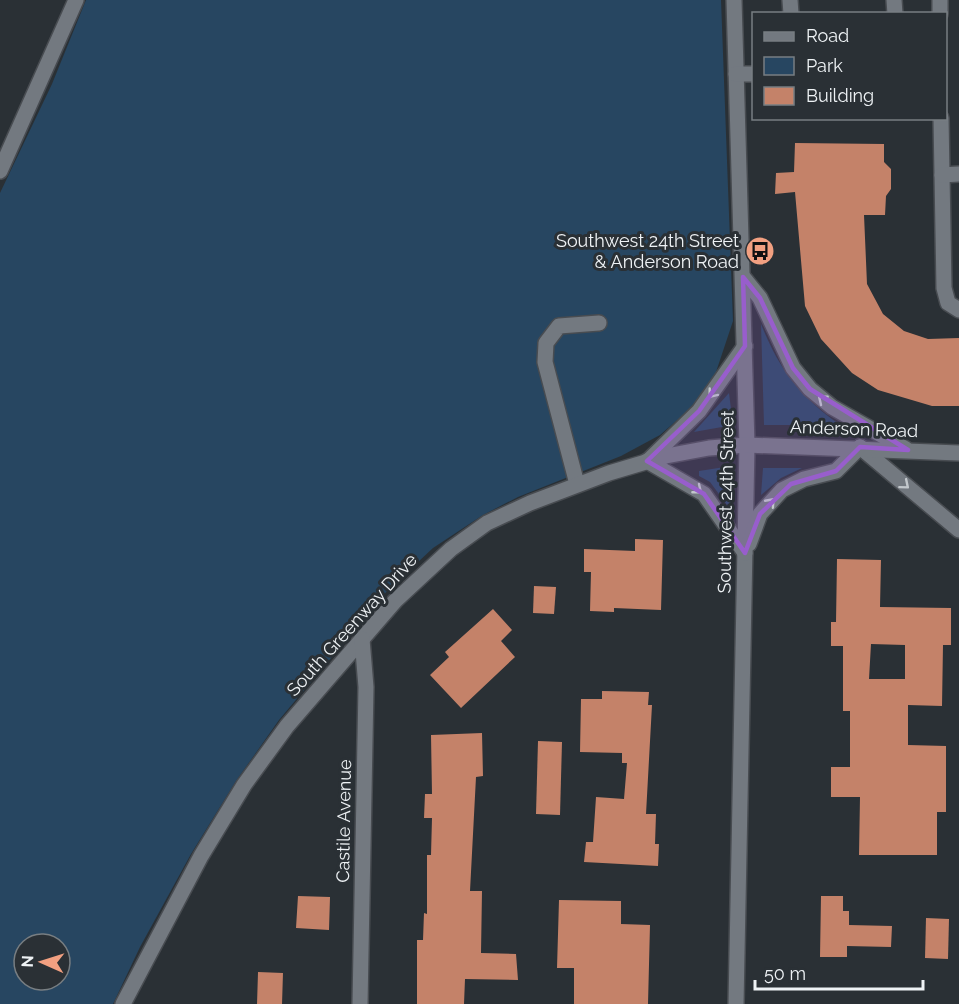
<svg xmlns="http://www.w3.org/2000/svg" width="959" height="1004" font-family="Raleway,sans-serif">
  <rect width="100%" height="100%" fill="#2a3035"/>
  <g fill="#274661" fill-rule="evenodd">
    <path d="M86,0H721L733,321L716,372L703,394L683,415L660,435L621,456L518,497L483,515L433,548L388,590L279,720L236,781L191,854L140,947L113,1004H0V193L52,84ZM24,944H60V980H24Z"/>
    <path d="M761,324C780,371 799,395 840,425H764Z"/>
    <polygon points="729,393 733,425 694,432"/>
    <polygon points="731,466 732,502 727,505 710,482 699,476 699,471"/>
    <polygon points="763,468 802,468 781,478 761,495"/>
  </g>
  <g fill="#c48269" fill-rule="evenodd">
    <polygon points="795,143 884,144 884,162 891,169 891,189 886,196 885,215 864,215 867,284 883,314 904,331 928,339 959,338 959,406 932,406 878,390 852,373 821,339 805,306 795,192 775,194 776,173 794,172"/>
    <polygon points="635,539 663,540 661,610 614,608 614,612 590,611 591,572 584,572 584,549 635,551"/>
    <path d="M837,559L881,560L880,607L951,608V645H943L942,706L908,705V745L946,746V812H937V855H859L860,797H831V767H850V711H843V646H831V622H836ZM871,644L905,645V679H869Z"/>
    <polygon points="534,586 556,587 554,614 533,613"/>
    <polygon points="493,609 512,630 501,641 515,657 461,708 430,675 449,657 445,652"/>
    <polygon points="602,691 649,692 648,705 652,705 646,814 656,814 655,844 659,844 658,866 584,862 586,842 593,842 596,797 624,799 627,763 622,763 622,753 580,752 581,699 602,699"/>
    <polygon points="482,733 483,776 476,777 470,891 482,891 481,953 516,954 518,980 465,979 464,1004 417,1004 417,940 423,940 424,913 427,914 427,855 431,855 432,818 424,818 425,794 432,794 431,735"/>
    <polygon points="538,741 562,742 560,815 536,814"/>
    <polygon points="298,896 330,897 329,930 296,928"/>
    <polygon points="821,896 843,896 843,911 849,911 849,925 892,926 891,947 847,946 847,957 820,957"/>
    <polygon points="559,900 621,901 621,924 650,925 648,1004 574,1004 574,968 557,968"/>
    <polygon points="926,918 949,919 948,959 925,958"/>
    <polygon points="258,972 283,973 282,1004 257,1004"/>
  </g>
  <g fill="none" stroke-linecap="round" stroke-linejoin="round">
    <g stroke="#484c51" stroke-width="18">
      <g id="minor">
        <polyline points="734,0 747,445 736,1004"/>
        <polyline points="790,0 791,14"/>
        <polyline points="894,0 895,14"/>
        <polyline points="940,0 940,14"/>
        <polyline points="736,74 754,74"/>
        <polyline points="941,118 944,288 948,303 959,310"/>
        <polyline points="0,171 76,0"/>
        <polyline points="942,175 959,174"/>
        <polyline points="743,277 760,298 793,368 810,389 832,407 906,449"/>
        <polyline points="860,447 959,530"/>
        <polyline points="650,459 699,411 745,346"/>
        <polyline points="647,461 704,494 745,553"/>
        <polyline points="577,484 545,362 546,343 559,326 599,323"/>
        <polyline points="749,544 760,514 782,490 804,479 836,471 860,447"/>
        <polyline points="123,1004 201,856 244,785 287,726 395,601 451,549 487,523 530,503 609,473 666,456 709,448 747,445 959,453"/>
        <polyline points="360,1004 366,687 362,639"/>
      </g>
    </g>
    <use href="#minor" stroke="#737980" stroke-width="15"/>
  </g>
  <defs><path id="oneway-chevron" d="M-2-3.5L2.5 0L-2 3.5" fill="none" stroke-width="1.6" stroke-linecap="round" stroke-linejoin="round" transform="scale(1.5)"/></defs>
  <g stroke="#c3c8cc">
    <use href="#oneway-chevron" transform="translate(712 394) rotate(128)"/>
    <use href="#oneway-chevron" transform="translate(822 399) rotate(-141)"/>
    <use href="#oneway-chevron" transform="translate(905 485) rotate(40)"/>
    <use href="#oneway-chevron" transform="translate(698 490) rotate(39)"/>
    <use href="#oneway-chevron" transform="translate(771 502) rotate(-48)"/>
  </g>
  <path fill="#985ecc" fill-opacity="0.2" stroke="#985ecc" stroke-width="4.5" stroke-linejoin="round" d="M743,277L760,298L793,368L810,389L908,450L860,447L836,471L791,484L760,514L745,553L704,494L647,461L699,411L745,346Z"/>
  <defs>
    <g id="bus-disc" transform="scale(1.5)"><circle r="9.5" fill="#f2a081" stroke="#2a3035"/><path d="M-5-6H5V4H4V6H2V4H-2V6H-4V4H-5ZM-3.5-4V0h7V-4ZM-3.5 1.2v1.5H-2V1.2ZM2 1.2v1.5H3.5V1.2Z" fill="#111"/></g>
  </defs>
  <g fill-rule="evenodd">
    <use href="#bus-disc" x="760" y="251"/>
  </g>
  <g text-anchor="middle" stroke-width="6" stroke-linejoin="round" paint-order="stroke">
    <g font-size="18" fill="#eef2f5" stroke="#2a3035" text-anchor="end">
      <text x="739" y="247">Southwest 24th Street<tspan x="739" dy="21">&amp; Anderson Road</tspan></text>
    </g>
    <g font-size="18" fill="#eef2f5" stroke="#2a3035">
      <text transform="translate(854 429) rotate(2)" y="6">Anderson Road</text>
      <text transform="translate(726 502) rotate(-89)" y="6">Southwest 24th Street</text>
      <text transform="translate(352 625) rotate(-48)" y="6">South Greenway Drive</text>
      <text transform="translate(344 821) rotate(-89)" y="6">Castile Avenue</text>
    </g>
  </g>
  <rect x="752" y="12" width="195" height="108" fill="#2a3035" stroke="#787e82" stroke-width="1.5"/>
  <rect x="764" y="32" width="30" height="9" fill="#737980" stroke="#787e82" stroke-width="1.5"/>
  <text x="806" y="42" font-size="18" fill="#eef2f5">Road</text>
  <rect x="764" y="57" width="30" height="18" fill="#274661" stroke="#787e82" stroke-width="1.5"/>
  <text x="806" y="72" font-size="18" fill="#eef2f5">Park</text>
  <rect x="764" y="87" width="30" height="18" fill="#c48269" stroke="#787e82" stroke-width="1.5"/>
  <text x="806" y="102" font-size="18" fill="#eef2f5">Building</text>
  <g transform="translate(42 962) rotate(273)"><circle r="28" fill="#2a3035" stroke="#787e82" stroke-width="1.5"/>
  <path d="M0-4.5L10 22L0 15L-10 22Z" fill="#f2a081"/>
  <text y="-9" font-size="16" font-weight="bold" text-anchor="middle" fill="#eef2f5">N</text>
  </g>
  <path d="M755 980v9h168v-9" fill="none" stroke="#eef2f5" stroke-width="3"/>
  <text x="764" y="980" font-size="18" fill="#eef2f5" stroke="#2a3035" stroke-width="4.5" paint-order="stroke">50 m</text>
</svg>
